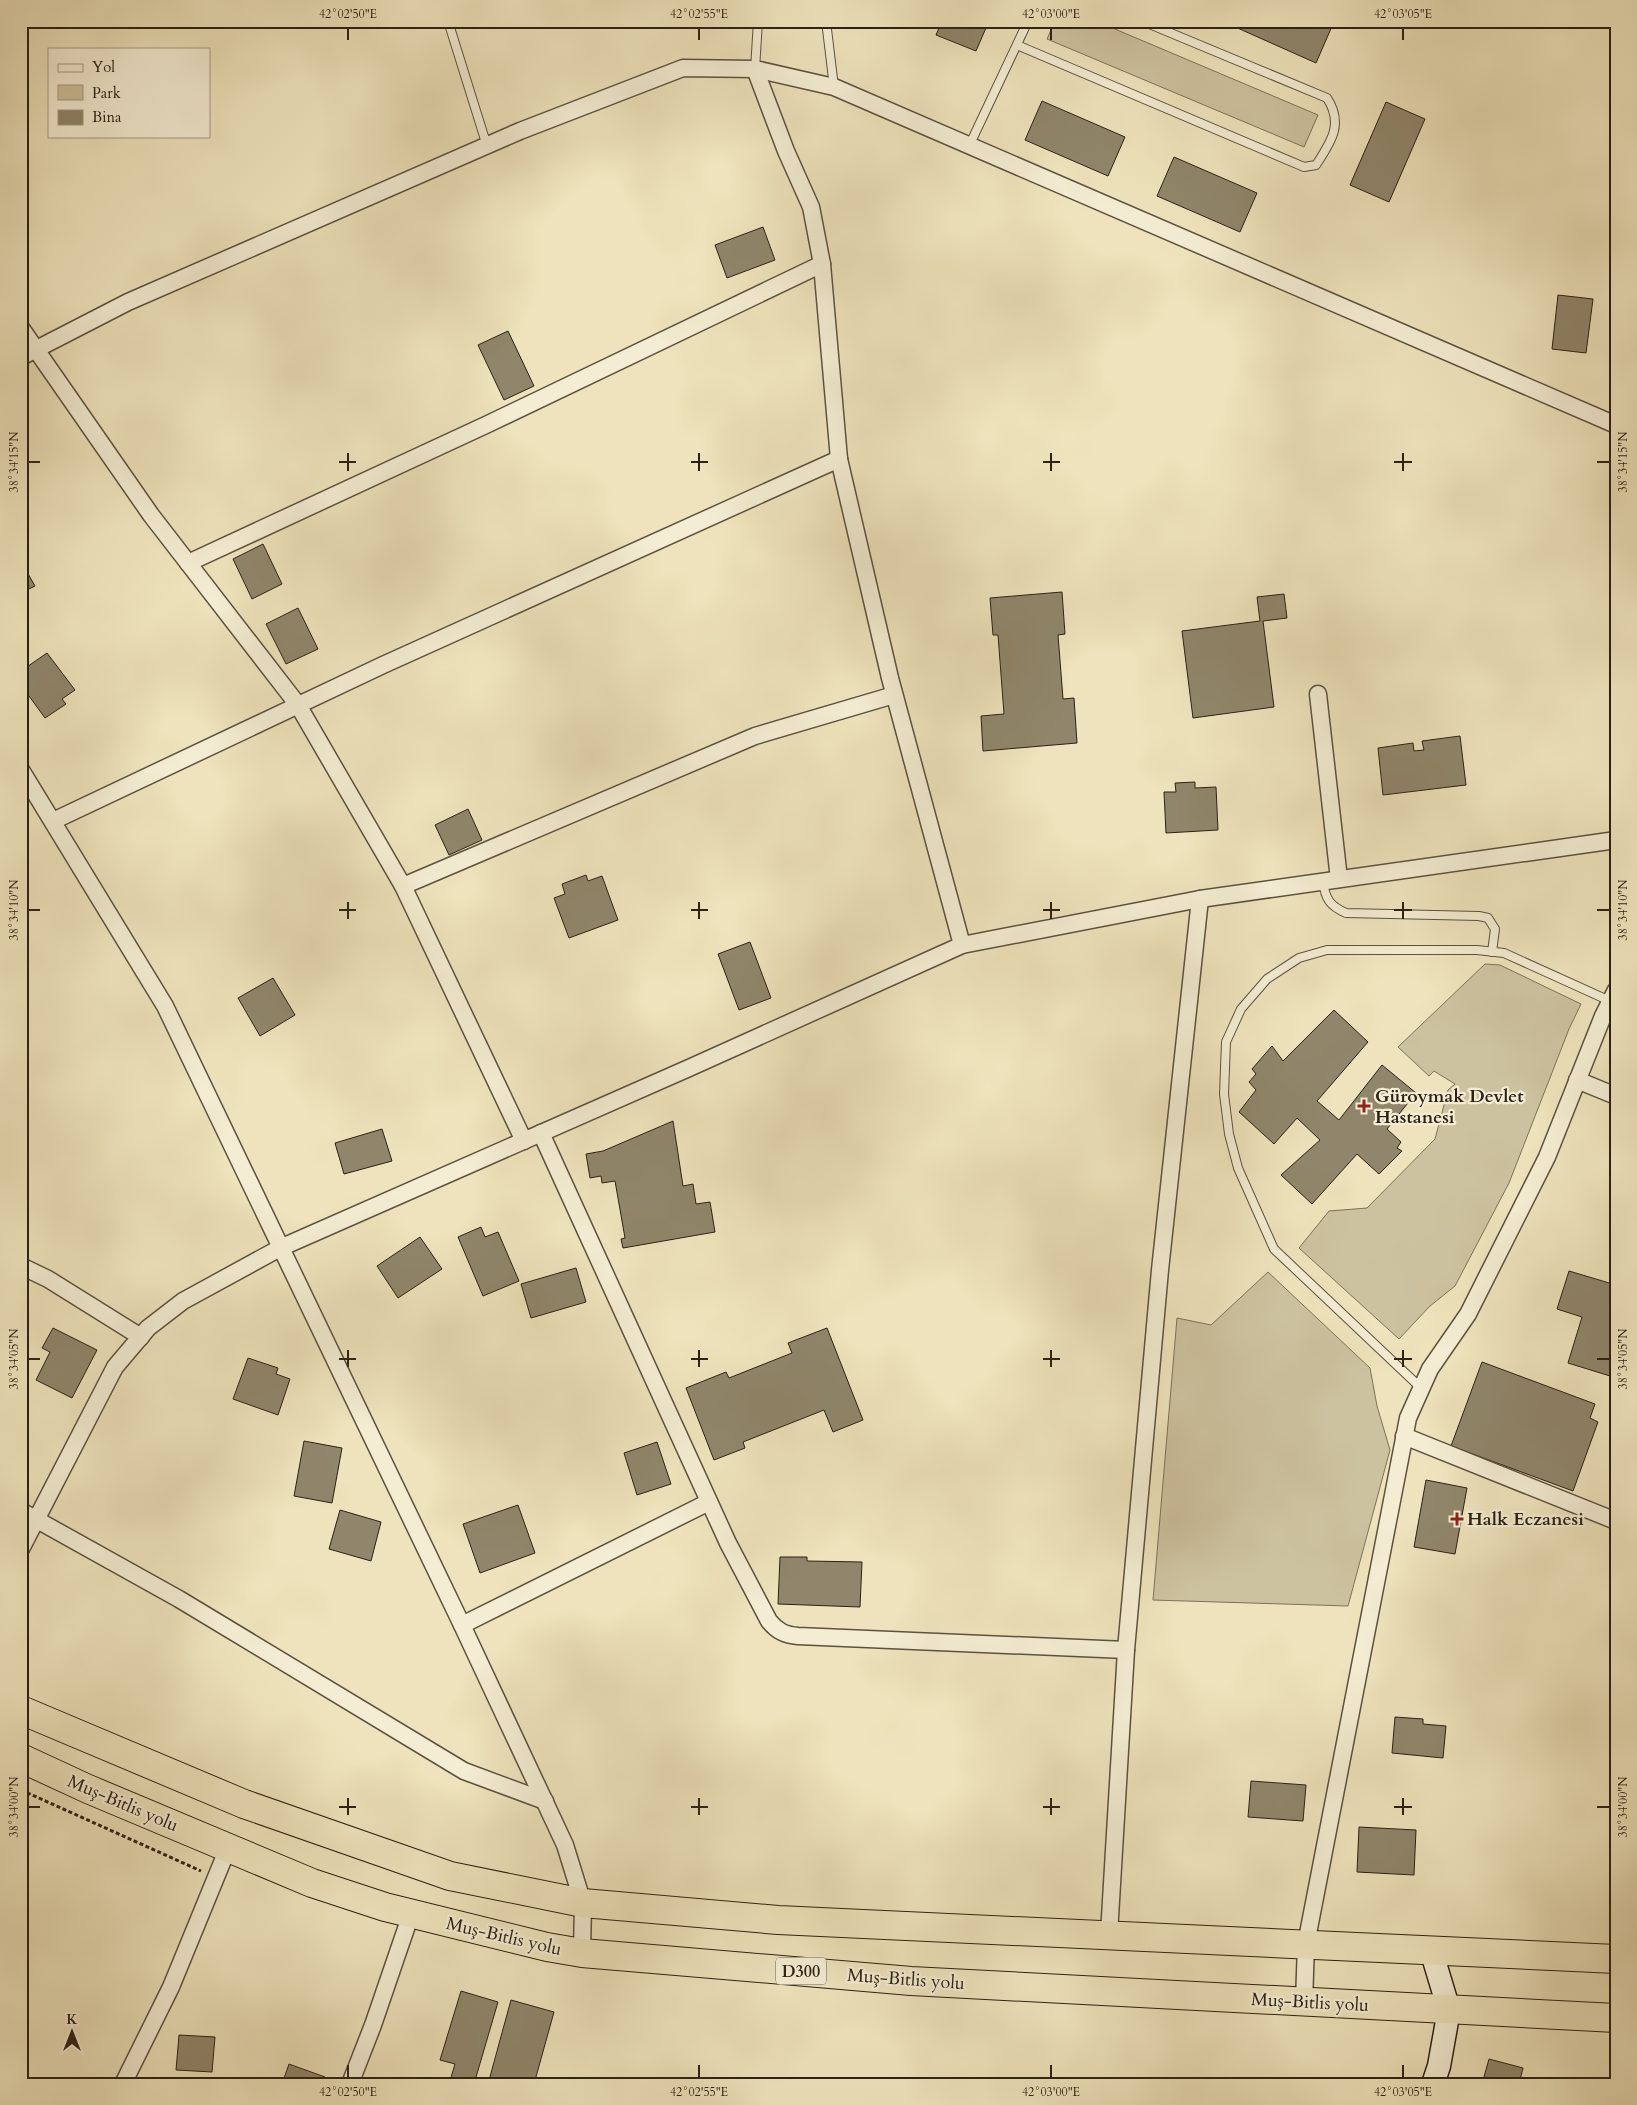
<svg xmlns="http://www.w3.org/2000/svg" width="1637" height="2105" font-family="Cardo,serif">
  <rect width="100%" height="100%" fill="#eee3bc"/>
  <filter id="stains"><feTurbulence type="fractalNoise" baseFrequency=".004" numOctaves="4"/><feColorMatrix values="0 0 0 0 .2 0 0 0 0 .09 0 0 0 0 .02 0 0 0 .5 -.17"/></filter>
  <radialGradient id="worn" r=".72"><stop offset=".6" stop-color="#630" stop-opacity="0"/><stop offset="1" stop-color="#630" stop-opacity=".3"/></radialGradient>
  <g fill="#cdc29f" stroke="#7c725a">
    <polygon points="1055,21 1096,21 1318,115 1304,147 1047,39"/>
    <polygon points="1485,964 1500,965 1581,1004 1569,1029 1509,1183 1455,1286 1430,1306 1399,1339 1299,1248 1329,1211 1367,1208 1435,1139 1448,1090 1455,1084 1434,1071 1429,1076 1398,1047"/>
    <polygon points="1268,1272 1370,1368 1377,1406 1390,1450 1348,1606 1153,1600 1177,1318 1211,1325"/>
  </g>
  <g fill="#90866b" stroke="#2b2114">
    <polygon points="942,21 989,21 976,51 936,35"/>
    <polygon points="1235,21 1328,21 1333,24 1316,63 1233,26"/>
    <polygon points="1042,101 1125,137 1108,176 1025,140"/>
    <polygon points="1386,102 1425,119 1389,202 1350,185"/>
    <polygon points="1174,157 1257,193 1240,232 1157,196"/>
    <polygon points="763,227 775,260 727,278 715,245"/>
    <polygon points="1558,295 1593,299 1586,353 1552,349"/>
    <polygon points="508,331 534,386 504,400 478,345"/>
    <polygon points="263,544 282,584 252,599 233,559"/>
    <polygon points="23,565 35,586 21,593 21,566"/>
    <polygon points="1062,592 1065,634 1058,635 1063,699 1074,698 1077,743 983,751 981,716 1004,714 998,635 993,635 990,598"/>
    <polygon points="1284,594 1287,618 1263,621 1274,707 1193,718 1182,631 1260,621 1257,597"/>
    <polygon points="298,608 318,649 286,664 266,624"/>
    <polygon points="47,653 75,690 62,699 66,704 45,718 21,685 21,671"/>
    <polygon points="1460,736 1466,785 1383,795 1378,748 1413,743 1414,751 1424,750 1422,741"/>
    <polygon points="1195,782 1195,788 1216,787 1218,830 1166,833 1164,792 1176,792 1175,783"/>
    <polygon points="468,809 482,840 449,855 435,825"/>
    <polygon points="586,875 588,881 602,876 618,920 569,938 554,898 565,894 562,884"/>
    <polygon points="750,942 771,998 739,1010 718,954"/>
    <polygon points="273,978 295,1015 260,1036 238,998"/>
    <polygon points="1334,1010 1368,1042 1317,1101 1339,1120 1382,1065 1416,1093 1387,1129 1401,1142 1397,1148 1402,1151 1379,1174 1357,1154 1312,1204 1281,1175 1320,1140 1297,1118 1274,1144 1239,1112 1256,1090 1249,1082 1256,1074 1252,1069 1272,1046 1283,1061"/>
    <polygon points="673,1121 683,1186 693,1184 696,1204 710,1202 715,1232 623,1248 621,1239 625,1238 615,1181 602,1183 601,1176 590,1178 586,1154 603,1151"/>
    <polygon points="382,1129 392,1161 344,1174 335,1143"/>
    <polygon points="481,1227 485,1237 498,1232 519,1281 483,1296 458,1237"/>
    <polygon points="420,1237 442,1269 398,1298 377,1266"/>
    <polygon points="576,1268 586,1302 531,1318 521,1284"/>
    <polygon points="1569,1271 1616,1285 1616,1357 1610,1376 1568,1363 1582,1317 1557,1309"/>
    <polygon points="53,1328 97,1350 72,1398 36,1380 50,1352 42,1348"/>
    <polygon points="827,1328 863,1420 833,1432 824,1410 743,1442 745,1448 714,1460 686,1388 726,1372 729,1378 792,1353 788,1343"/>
    <polygon points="248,1358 278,1368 276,1374 290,1379 278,1415 233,1399"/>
    <polygon points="1482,1362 1595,1404 1590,1418 1598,1422 1573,1491 1451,1446"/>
    <polygon points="304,1441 342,1448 332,1503 294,1496"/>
    <polygon points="657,1442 671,1484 637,1495 624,1453"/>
    <polygon points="1426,1480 1467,1488 1455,1554 1414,1547"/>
    <polygon points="518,1505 535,1553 480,1573 463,1524"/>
    <polygon points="340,1510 381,1522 371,1561 329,1549"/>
    <polygon points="780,1557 807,1557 807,1561 862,1562 860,1607 778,1604"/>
    <polygon points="1395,1717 1423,1719 1423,1724 1446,1726 1443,1758 1392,1753"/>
    <polygon points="1251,1781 1306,1785 1303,1821 1248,1817"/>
    <polygon points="1359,1827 1416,1830 1414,1875 1357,1872"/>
    <polygon points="461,1991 498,2002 474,2084 461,2084 450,2081 455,2064 440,2060"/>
    <polygon points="511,2000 554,2012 534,2084 488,2084"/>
    <polygon points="179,2035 215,2037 212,2072 176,2070"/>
    <polygon points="1489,2059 1523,2068 1519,2084 1482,2084"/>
    <polygon points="289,2064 325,2077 322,2084 282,2084"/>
  </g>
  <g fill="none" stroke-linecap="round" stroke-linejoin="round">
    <g stroke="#5c523e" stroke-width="10">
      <g id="lane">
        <polyline points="448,21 487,146"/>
        <polyline points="826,21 834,87"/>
        <path d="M1017,45L1304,167L1316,165C1331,142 1344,124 1327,98L1142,21"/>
        <polyline points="755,69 758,21"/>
        <polyline points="970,144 1028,21"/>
        <path d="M1323,881C1325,899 1330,906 1346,913L1479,916L1488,918L1495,929L1492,952"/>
        <polyline points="1421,1388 1274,1249 1238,1168 1229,1134 1224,1094 1226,1042 1241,1009 1267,979 1299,958 1327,950 1477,950 1504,953 1610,1001"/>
      </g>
    </g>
    <g stroke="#5c523e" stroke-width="19">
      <g id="street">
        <polyline points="21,328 151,515 298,705 403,886 524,1141"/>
        <polyline points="21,357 128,302 520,131 683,68 755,69 834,87 1616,425"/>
        <polyline points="188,563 488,424 822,264"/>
        <polyline points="1318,694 1339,879"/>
        <polyline points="21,770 165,1006 462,1625 565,1845 583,1903 582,1953"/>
        <polyline points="53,821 383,665 839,459"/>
        <polyline points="403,886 755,736 894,695"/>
        <polyline points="962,945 1200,899 1616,840"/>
        <polyline points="1577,1080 1616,1096"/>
        <path d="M541,1133L728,1543L769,1621C777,1631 785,1635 798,1636L1126,1650"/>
        <polyline points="21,1266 48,1279 141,1337"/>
        <polyline points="1404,1436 1616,1521"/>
        <polyline points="21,1511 179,1599 464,1771 545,1801"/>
        <polyline points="21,1549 115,1367 148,1328 183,1301 280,1248 689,1068 962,945 890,678 839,459 822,264 811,207 786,151 755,69"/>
        <polyline points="462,1625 709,1502"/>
        <polyline points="1109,1934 1126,1650 1160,1270 1200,899"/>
        <polyline points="1304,2002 1306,1944 1408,1418 1430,1369 1468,1314 1547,1157 1603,1016 1616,990"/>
        <polyline points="123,2084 171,1987 228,1848"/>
        <polyline points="350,2084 373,2025 411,1914"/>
      </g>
    </g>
    <g stroke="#2b2114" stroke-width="25">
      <polyline id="secondary" points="1431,1950 1449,2010 1439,2066 1433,2084"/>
    </g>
    <g stroke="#2b2114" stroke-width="30">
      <g id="highway">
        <polyline points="21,1710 244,1804 450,1876 583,1903 778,1920 1616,1959"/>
        <polyline points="21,1758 88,1789 312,1883 385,1907 547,1947 582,1953 911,1981 1616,2018"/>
      </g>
    </g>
    <polyline stroke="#2b2114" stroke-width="3" stroke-dasharray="4 2.5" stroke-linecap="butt" points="21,1790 201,1871"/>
    <use href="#lane" stroke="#f4edd3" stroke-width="8"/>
    <use href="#street" stroke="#f4edd3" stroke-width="16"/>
    <use href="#secondary" stroke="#f4edd3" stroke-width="22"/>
    <use href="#highway" stroke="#eee3bc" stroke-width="28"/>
  </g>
  <path fill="none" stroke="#2b2114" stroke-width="2" d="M348,28V40M699,28V40M1051,28V40M1403,28V40M348,453V471M699,453V471M1051,453V471M1403,453V471M28,462H40M339,462H356M691,462H708M1043,462H1060M1394,462H1412M1597,462H1610M348,902V919M699,902V919M1051,902V919M1403,902V919M28,910H40M339,910H356M691,910H708M1043,910H1060M1394,910H1412M1597,910H1610M348,1350V1367M699,1350V1367M1051,1350V1367M1403,1350V1367M28,1359H40M339,1359H356M691,1359H708M1043,1359H1060M1394,1359H1412M1597,1359H1610M348,1798V1815M699,1798V1815M1051,1798V1815M1403,1798V1815M28,1807H40M339,1807H356M691,1807H708M1043,1807H1060M1394,1807H1412M1597,1807H1610M348,2065V2078M699,2065V2078M1051,2065V2078M1403,2065V2078"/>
  <g fill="#8f2418" stroke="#f4edd3" stroke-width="2">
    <path d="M1361.5 1098.5h5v5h5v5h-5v5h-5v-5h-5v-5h5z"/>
    <path d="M1454.5 1511.5h5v5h5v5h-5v5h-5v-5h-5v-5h5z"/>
  </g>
  <g text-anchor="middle" stroke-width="4.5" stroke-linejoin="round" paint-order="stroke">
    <rect fill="#f4edd3" stroke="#675e4d" stroke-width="1" x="776" y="1957.5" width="50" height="27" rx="4"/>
    <g font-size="16" font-weight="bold" fill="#2b2114">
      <text x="801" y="1977">D300</text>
    </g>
    <g font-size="18" font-weight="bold" fill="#2b2114" stroke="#f4edd3" text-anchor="start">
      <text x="1375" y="1102">Güroymak Devlet<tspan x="1375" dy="21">Hastanesi</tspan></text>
      <text x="1467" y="1525">Halk Eczanesi</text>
    </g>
    <g font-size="18" fill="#2b2114" stroke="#f4edd3">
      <text transform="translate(123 1803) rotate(23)" y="6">Muş-Bitlis yolu</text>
      <text transform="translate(504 1936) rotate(13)" y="6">Muş-Bitlis yolu</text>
      <text transform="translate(906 1979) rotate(4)" y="6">Muş-Bitlis yolu</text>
      <text transform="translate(1310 2002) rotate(3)" y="6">Muş-Bitlis yolu</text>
    </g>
  </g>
  <rect width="1637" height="2105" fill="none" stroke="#eee3bc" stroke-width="55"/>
  <rect x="48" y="48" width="162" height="90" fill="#f4edd3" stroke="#a49b87"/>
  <rect x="58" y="64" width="25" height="8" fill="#f4edd3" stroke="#a49b87"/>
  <text x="92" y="72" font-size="15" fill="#2b2114">Yol</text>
  <rect x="58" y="85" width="25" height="15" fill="#cdc29f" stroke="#a49b87"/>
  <text x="92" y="98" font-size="15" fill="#2b2114">Park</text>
  <rect x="58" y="110" width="25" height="15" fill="#90866b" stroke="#a49b87"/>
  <text x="92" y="122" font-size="15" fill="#2b2114">Bina</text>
  <g transform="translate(72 2032)" stroke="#f4edd3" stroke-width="4" paint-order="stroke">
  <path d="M0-4L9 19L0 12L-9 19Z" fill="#2b2114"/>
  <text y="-8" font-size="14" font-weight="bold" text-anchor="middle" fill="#2b2114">K</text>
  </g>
  <rect x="28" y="28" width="1582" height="2050" fill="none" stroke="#2b2114" stroke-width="2"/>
  <g font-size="12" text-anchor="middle" fill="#2b2114">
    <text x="348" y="18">42°02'50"E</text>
    <text x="699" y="18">42°02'55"E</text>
    <text x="1051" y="18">42°03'00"E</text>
    <text x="1403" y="18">42°03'05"E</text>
    <text transform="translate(14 462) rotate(-90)" y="4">38°34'15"N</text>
    <text transform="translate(1623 462) rotate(-90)" y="4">38°34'15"N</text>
    <text transform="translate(14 910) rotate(-90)" y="4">38°34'10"N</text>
    <text transform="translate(1623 910) rotate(-90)" y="4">38°34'10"N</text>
    <text transform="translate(14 1359) rotate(-90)" y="4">38°34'05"N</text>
    <text transform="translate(1623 1359) rotate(-90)" y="4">38°34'05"N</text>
    <text transform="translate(14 1807) rotate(-90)" y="4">38°34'00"N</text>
    <text transform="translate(1623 1807) rotate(-90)" y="4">38°34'00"N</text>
    <text x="348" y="2096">42°02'50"E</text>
    <text x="699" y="2096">42°02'55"E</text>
    <text x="1051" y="2096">42°03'00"E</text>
    <text x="1403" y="2096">42°03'05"E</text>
  </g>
  <rect width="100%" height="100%" filter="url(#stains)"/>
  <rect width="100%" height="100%" fill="url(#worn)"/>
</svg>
